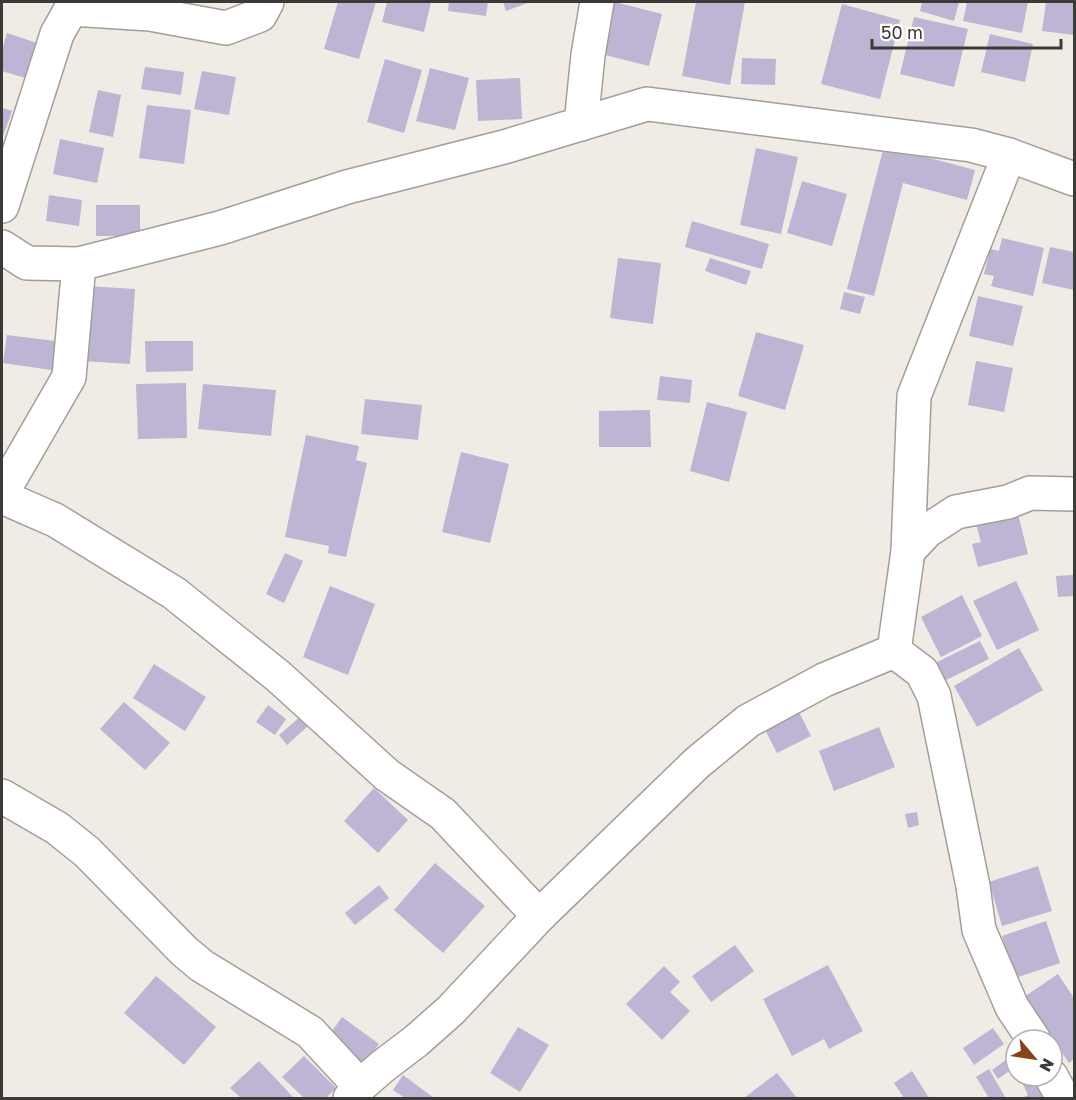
<svg xmlns="http://www.w3.org/2000/svg" width="1076" height="1100" font-family="'Golos Text',sans-serif">
  <rect width="100%" height="100%" fill="#f0ebe5"/>
  <g fill="#bdb5d3">
    <polygon points="338,2 376,2 359,59 324,49"/>
    <polygon points="387,2 431,2 424,32 382,22"/>
    <polygon points="449,2 488,2 486,16 448,11"/>
    <polygon points="503,2 530,2 506,11"/>
    <polygon points="615,2 662,14 649,66 601,54"/>
    <polygon points="696,2 745,2 730,85 682,76"/>
    <polygon points="922,2 959,2 954,21 920,11"/>
    <polygon points="967,2 1028,2 1022,33 963,21"/>
    <polygon points="1046,2 1074,2 1074,35 1042,31"/>
    <polygon points="842,4 900,20 880,99 821,84"/>
    <polygon points="914,17 968,29 954,87 900,74"/>
    <polygon points="7,33 46,46 35,81 2,71 2,50"/>
    <polygon points="990,34 1033,44 1025,82 981,72"/>
    <polygon points="742,58 776,59 775,85 741,84"/>
    <polygon points="385,59 422,70 404,133 367,122"/>
    <polygon points="145,67 184,72 181,95 141,89"/>
    <polygon points="430,68 469,78 455,130 416,121"/>
    <polygon points="202,71 236,77 229,115 194,109"/>
    <polygon points="520,78 522,119 478,121 476,80"/>
    <polygon points="98,90 121,95 113,137 89,132"/>
    <polygon points="147,105 191,110 184,164 139,158"/>
    <polygon points="2,108 12,111 2,139"/>
    <polygon points="60,139 104,148 97,183 53,174"/>
    <polygon points="884,146 975,170 967,200 903,183 874,296 847,289"/>
    <polygon points="756,148 798,157 781,234 740,225"/>
    <polygon points="802,181 847,194 832,246 787,233"/>
    <polygon points="49,195 82,200 79,226 46,221"/>
    <rect x="96" y="205" width="44" height="31"/>
    <polygon points="692,221 769,244 762,269 685,247"/>
    <polygon points="1002,238 1044,248 1033,296 991,286 994,276 984,274 990,249 999,251"/>
    <polygon points="1050,247 1074,252 1074,290 1042,283"/>
    <polygon points="618,258 661,263 653,324 610,318"/>
    <polygon points="710,258 751,271 746,285 705,271"/>
    <polygon points="86,286 135,289 130,364 82,361"/>
    <polygon points="844,292 865,297 860,314 840,309"/>
    <polygon points="978,296 1023,306 1013,346 969,336"/>
    <polygon points="756,332 804,345 785,410 738,396"/>
    <polygon points="7,335 63,342 58,371 3,363"/>
    <polygon points="145,341 193,341 193,371 146,372"/>
    <polygon points="976,361 1013,368 1004,412 968,405"/>
    <polygon points="660,376 692,380 690,403 657,400"/>
    <polygon points="186,383 187,438 138,439 136,384"/>
    <polygon points="203,384 276,390 271,436 198,429"/>
    <polygon points="365,399 422,405 418,440 361,434"/>
    <polygon points="707,402 747,412 729,482 690,471"/>
    <polygon points="650,410 651,447 599,447 599,411"/>
    <polygon points="306,435 359,446 356,460 367,463 346,557 328,553 329,546 285,537"/>
    <polygon points="461,452 509,464 490,543 442,532"/>
    <polygon points="1016,506 1028,554 978,567 972,544 981,542 974,517"/>
    <polygon points="285,553 303,561 284,603 266,594"/>
    <polygon points="1074,575 1074,596 1058,597 1056,576"/>
    <polygon points="1016,581 1039,630 997,650 973,601"/>
    <polygon points="330,586 375,604 348,675 303,657"/>
    <polygon points="962,595 982,636 941,657 921,617"/>
    <polygon points="980,641 989,659 940,683 931,665"/>
    <polygon points="1019,648 1043,690 977,727 954,686"/>
    <polygon points="154,664 206,697 185,731 133,698"/>
    <polygon points="124,702 170,743 145,770 100,729"/>
    <polygon points="268,705 286,719 275,735 256,722"/>
    <polygon points="796,706 811,736 777,753 762,724"/>
    <polygon points="301,716 309,725 287,745 279,735"/>
    <polygon points="879,727 895,767 834,791 819,751"/>
    <polygon points="374,788 408,820 378,853 344,821"/>
    <polygon points="917,812 919,825 908,828 905,814"/>
    <polygon points="435,863 485,906 443,953 394,910"/>
    <polygon points="1038,866 1052,911 1002,926 989,882"/>
    <polygon points="379,885 389,898 355,925 345,913"/>
    <polygon points="1046,921 1060,963 1015,978 1002,936"/>
    <polygon points="735,945 754,971 711,1002 692,976"/>
    <polygon points="828,965 863,1031 829,1049 824,1039 792,1056 763,999"/>
    <polygon points="664,966 680,982 670,992 690,1011 662,1040 626,1004"/>
    <polygon points="1058,974 1074,998 1074,1059 1069,1063 1024,997"/>
    <polygon points="156,976 216,1027 184,1065 124,1013"/>
    <polygon points="342,1017 379,1044 365,1064 328,1037"/>
    <polygon points="518,1027 549,1045 520,1092 490,1073"/>
    <polygon points="993,1028 1004,1044 974,1065 963,1048"/>
    <polygon points="304,1056 336,1088 326,1098 304,1098 282,1077"/>
    <polygon points="1006,1060 1012,1069 998,1079 992,1070"/>
    <polygon points="259,1061 294,1098 241,1098 230,1088"/>
    <polygon points="989,1069 1005,1097 1002,1098 989,1098 976,1077"/>
    <polygon points="912,1071 929,1098 904,1098 894,1083"/>
    <polygon points="777,1073 797,1098 744,1098"/>
    <polygon points="403,1075 434,1098 405,1098 393,1090"/>
    <polygon points="1019,1076 1040,1076 1051,1098 1022,1098 1028,1095"/>
  </g>
  <g fill="none" stroke-linecap="round" stroke-linejoin="round">
    <g stroke="#a39e99" stroke-width="36">
      <g id="minor">
        <polyline points="581,124 588,55 597,2"/>
        <polyline points="2,206 57,34 71,9 150,14 226,28 260,15 267,2"/>
        <polyline points="2,247 27,263 79,264 220,228 347,187 504,147 647,104 971,145 1009,155 1074,179"/>
        <polyline points="2,493 69,377 79,264"/>
        <polyline points="2,497 55,520 174,593 278,676 387,775 443,814 539,916"/>
        <polyline points="908,551 914,396 1009,155"/>
        <polyline points="894,651 922,672 934,696 973,886 979,930 1012,1007 1034,1040"/>
        <polyline points="894,651 908,551 927,531 956,512 1008,502 1030,493 1074,494"/>
        <polyline points="2,796 57,828 87,852 184,951 202,966 310,1032 360,1086"/>
        <polyline points="1051,1076 1063,1098"/>
        <polyline points="350,1098 360,1086 383,1066 416,1041 451,1010 539,916 697,763 748,721 824,680 894,651"/>
      </g>
    </g>
    <use href="#minor" stroke="#fff" stroke-width="33"/>
  </g>
  <rect width="1076" height="1100" fill="none" stroke="#3c3a37" stroke-width="6"/>
  <g transform="translate(1034 1058) rotate(119)"><circle r="28" fill="#ffffff" stroke="#b1b0af" stroke-width="1.5"/>
  <path d="M0-4.5L10 22L0 15L-10 22Z" fill="#88431a"/>
  <text y="-9" font-size="16" font-weight="bold" text-anchor="middle" fill="#3c3a37">N</text>
  </g>
  <path d="M872 39v9h189v-9" fill="none" stroke="#3c3a37" stroke-width="3"/>
  <text x="881" y="39" font-size="18" fill="#3c3a37" stroke="#ffffff" stroke-width="4.5" paint-order="stroke">50 m</text>
</svg>
